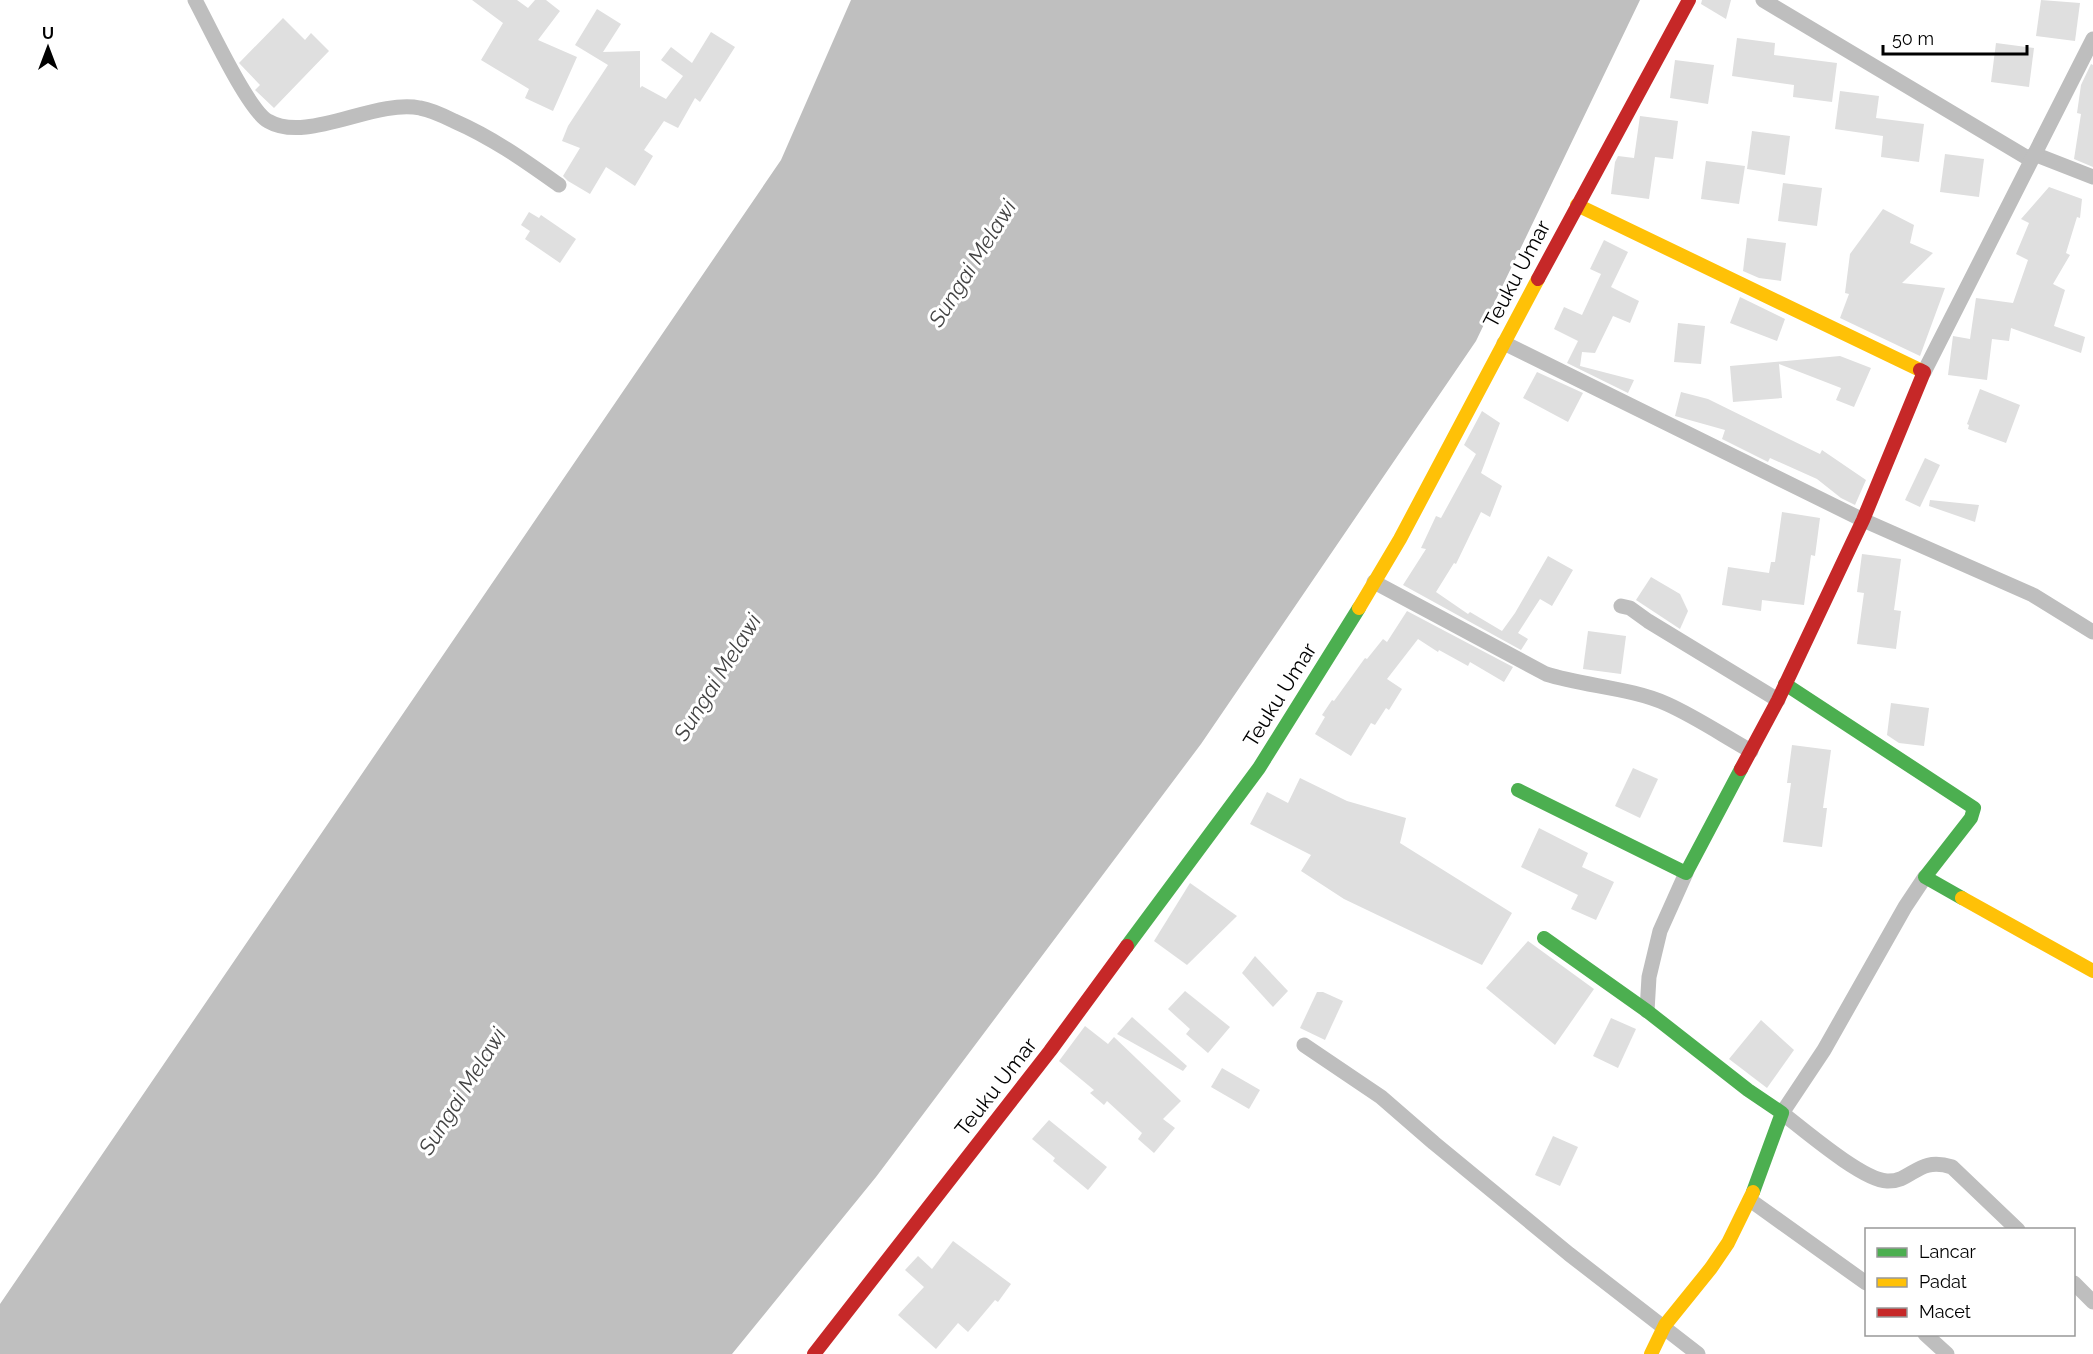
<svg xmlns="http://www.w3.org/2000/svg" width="2093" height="1354" font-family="Raleway,sans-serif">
  <rect width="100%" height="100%" fill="#fff"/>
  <polygon fill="#bfbfbf" points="851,0 1640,0 1476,341 1201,744 876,1177 732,1354 0,1354 0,1304 781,160"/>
  <g fill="#dfdfdf">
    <polygon points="472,0 517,0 528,8 535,0 546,0 560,11 538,40 577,57 553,111 525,98 529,89 481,60 503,23"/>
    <polygon points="1702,0 1731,0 1726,19 1701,4"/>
    <polygon points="2041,0 2080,3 2075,41 2036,36"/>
    <polygon points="597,9 621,24 603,52 640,51 640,88 642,86 666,99 683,76 661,60 671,47 692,63 711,32 735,47 700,102 695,98 678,128 664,121 644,150 653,156 635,186 606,167 590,194 568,181 563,176 580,148 562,141 568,126 608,65 575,45"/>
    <polygon points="283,18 305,40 311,33 329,51 274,108 255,90 260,85 239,63"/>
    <polygon points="1737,38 1775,43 1774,55 1837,63 1832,102 1793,97 1794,85 1732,76"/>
    <polygon points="1996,43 2034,48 2029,87 1991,82"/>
    <polygon points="1675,60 1714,65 1708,104 1670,98"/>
    <polygon points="2091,64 2093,65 2093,167 2074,159 2081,114 2077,113 2081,85"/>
    <polygon points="1840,91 1879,96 1876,118 1924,124 1919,162 1881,157 1883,136 1835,129"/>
    <polygon points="1640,116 1678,121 1673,159 1655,157 1649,199 1611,194 1615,162 1618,156 1634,158"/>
    <polygon points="1752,131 1790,136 1785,175 1747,169"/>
    <polygon points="1945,154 1984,159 1979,197 1940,192"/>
    <polygon points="1706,161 1745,166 1739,204 1701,199"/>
    <polygon points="1783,183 1822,188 1817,226 1778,221"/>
    <polygon points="2049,187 2082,199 2080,218 2077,217 2066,253 2070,255 2053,284 2065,290 2054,326 2085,337 2081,353 2011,328 2009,341 1992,339 1987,380 1948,375 1953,336 1970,339 1976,298 2013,303 2028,260 2016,254 2029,223 2021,219"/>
    <polygon points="1883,209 1914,225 1910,243 1933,253 1902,283 1945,288 1920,356 1840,318 1849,294 1845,293 1850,254"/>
    <polygon points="529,212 539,218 541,215 576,239 560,263 525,239 530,231 521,225"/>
    <polygon points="1747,238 1786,243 1781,281 1759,278 1743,271"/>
    <polygon points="1604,240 1628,252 1611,287 1639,301 1630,323 1613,316 1595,353 1582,352 1580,366 1634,380 1628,393 1567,363 1578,341 1554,329 1564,307 1582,315 1601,274 1590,269"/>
    <polygon points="1740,297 1785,319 1777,341 1730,323"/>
    <polygon points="1678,323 1705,326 1701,364 1674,362"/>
    <polygon points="1840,356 1871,368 1854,407 1836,400 1841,388 1779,364 1782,398 1733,402 1730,366"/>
    <polygon points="1537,372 1583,393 1568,422 1523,398"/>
    <polygon points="1980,389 2020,405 2006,443 1968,429 1969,425 1967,424"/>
    <polygon points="1681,392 1708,399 1789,439 1820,454 1822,450 1866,480 1855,505 1841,498 1817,479 1770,458 1768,462 1722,439 1725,430 1675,416"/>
    <polygon points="1482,411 1500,423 1481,473 1502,486 1490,517 1481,512 1456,564 1454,563 1436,592 1468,614 1470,612 1502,631 1515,613 1548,556 1573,570 1552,606 1540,599 1518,633 1528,639 1521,650 1403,585 1426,549 1421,548 1436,516 1441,518 1476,454 1464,445"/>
    <polygon points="1925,458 1940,465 1920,507 1905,500"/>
    <polygon points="1930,500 1979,505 1975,522 1929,506"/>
    <polygon points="1782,512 1820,518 1815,556 1811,555 1804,605 1762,600 1761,611 1722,605 1728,567 1769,573 1771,562 1775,562"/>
    <polygon points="1862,554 1901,559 1894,610 1901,611 1896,649 1857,644 1864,593 1857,592"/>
    <polygon points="1651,577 1680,594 1688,611 1680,629 1636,600"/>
    <polygon points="1407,611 1513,667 1504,682 1470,662 1468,666 1439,650 1438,652 1418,639 1387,679 1402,689 1389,710 1386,708 1375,725 1371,723 1351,756 1315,734 1325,717 1322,715 1332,700 1334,701 1365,658 1367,659 1383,639 1387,642"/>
    <polygon points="1588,631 1626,636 1621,674 1583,669"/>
    <polygon points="1891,703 1929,708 1924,746 1899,743 1887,735"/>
    <polygon points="1792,745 1831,750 1823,808 1827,808 1822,847 1783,842 1791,783 1787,783"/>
    <polygon points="1633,768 1658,779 1640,818 1615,806"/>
    <polygon points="1300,778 1347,801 1406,818 1400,843 1512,913 1482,965 1344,899 1301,871 1311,855 1250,824 1267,792 1288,803"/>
    <polygon points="1539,828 1588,853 1582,867 1614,882 1596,920 1571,909 1578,895 1521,867"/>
    <polygon points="1190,883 1237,916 1187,965 1154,941"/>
    <polygon points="1528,941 1594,989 1555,1045 1486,988"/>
    <polygon points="1255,956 1288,991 1273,1007 1242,973"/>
    <polygon points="1185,991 1230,1027 1208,1053 1186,1034 1190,1029 1168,1009"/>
    <polygon points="1317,992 1323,992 1343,1001 1325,1040 1300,1028"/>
    <polygon points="1132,1017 1187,1066 1183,1071 1117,1034"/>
    <polygon points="1611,1018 1636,1029 1618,1068 1593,1056"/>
    <polygon points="1761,1020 1794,1050 1767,1088 1729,1059"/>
    <polygon points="1085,1026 1108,1044 1114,1037 1181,1101 1163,1119 1175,1128 1154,1153 1138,1139 1142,1133 1107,1101 1104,1105 1090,1093 1094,1090 1059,1061"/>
    <polygon points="1222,1068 1260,1090 1249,1109 1211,1087"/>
    <polygon points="1049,1120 1107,1167 1088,1190 1053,1161 1055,1158 1032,1139"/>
    <polygon points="1553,1136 1578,1147 1560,1186 1535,1175"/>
    <polygon points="953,1241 1011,1284 998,1302 995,1300 968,1332 958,1323 936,1349 898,1315 924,1287 905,1270 918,1256 932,1269"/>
  </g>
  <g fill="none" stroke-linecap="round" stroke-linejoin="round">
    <g stroke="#bebebe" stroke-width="15">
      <path d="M195,0C208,24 248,110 268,121C307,144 374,99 420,108C432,110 444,116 454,121C493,138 525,161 559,185"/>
      <polyline points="1763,0 2031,160"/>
      <polyline points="2034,154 2093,177"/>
      <polyline points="1504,343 1863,520 2033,595 2093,632"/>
      <polyline points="1924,372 2093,39"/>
      <path d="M1374,582L1546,674C1584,686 1632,688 1667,704C1696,717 1724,736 1751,751"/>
      <polyline points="1621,606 1630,608 1648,621 1778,700"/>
      <path d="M1925,877L1905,907L1824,1050L1782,1113C1803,1129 1862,1180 1887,1181C1913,1182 1917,1156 1952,1167L2018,1230"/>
      <polyline points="1647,1011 1649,977 1660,931 1686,873"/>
      <polyline points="1304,1045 1381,1097 1434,1143 1569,1254 1698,1354"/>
      <polyline points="1750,1200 1866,1283"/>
      <polyline points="2074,1283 2093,1302"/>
      <polyline points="1925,1334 1947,1354"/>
    </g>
    <g stroke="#4caf50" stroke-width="14">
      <polyline points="1785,684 1974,808 1971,818 1925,877 1962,898"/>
      <polyline points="1518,790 1686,873 1741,769"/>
      <polyline points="1544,938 1647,1011 1748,1090 1782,1113 1753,1192"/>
      <polyline points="1127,946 1259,768 1359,608"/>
    </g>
    <g stroke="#ffc107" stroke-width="14">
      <polyline points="1577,205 1920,370"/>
      <polyline points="1359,608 1400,539 1538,279"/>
      <polyline points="1962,898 2093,971"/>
      <polyline points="1651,1354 1665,1325 1711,1268 1728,1243 1753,1192"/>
    </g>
    <g stroke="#c62828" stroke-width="14">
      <polyline points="1538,279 1689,0"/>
      <polyline points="1741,769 1778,700 1863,520 1924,372 1920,370"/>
      <polyline points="814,1354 1050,1051 1127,946"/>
    </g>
  </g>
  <g text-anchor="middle" stroke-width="6" stroke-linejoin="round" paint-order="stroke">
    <g font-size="21" fill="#000" stroke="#fff">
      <text transform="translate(1517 274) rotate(-62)" y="7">Teuku Umar</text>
      <text transform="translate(1280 695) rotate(-58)" y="7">Teuku Umar</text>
      <text transform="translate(996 1087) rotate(-52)" y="7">Teuku Umar</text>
    </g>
    <g font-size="22" font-style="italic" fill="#444" stroke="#fff">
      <text transform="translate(972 263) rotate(-58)" y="8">Sungai Melawi</text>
      <text transform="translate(717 677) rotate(-58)" y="8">Sungai Melawi</text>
      <text transform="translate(462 1091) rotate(-58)" y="8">Sungai Melawi</text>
    </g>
  </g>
  <rect x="1865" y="1228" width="210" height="108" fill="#ffffff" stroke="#999999" stroke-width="1.5"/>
  <rect x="1877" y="1248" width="30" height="9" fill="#4caf50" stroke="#999999" stroke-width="1.5"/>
  <text x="1919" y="1258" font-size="18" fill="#000000">Lancar</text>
  <rect x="1877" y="1278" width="30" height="9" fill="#ffc107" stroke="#999999" stroke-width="1.5"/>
  <text x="1919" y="1288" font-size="18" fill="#000000">Padat</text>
  <rect x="1877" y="1308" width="30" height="9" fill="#c62828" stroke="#999999" stroke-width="1.5"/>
  <text x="1919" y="1318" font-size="18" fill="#000000">Macet</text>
  <g transform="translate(48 48)" stroke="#ffffff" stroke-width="4.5" paint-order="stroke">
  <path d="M0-4.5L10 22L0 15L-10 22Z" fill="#000000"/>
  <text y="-9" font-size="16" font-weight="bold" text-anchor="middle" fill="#000000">U</text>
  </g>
  <path d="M1883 45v9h144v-9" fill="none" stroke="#000000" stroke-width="3"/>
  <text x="1892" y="45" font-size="18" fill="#000000" stroke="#ffffff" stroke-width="4.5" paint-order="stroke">50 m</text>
</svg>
